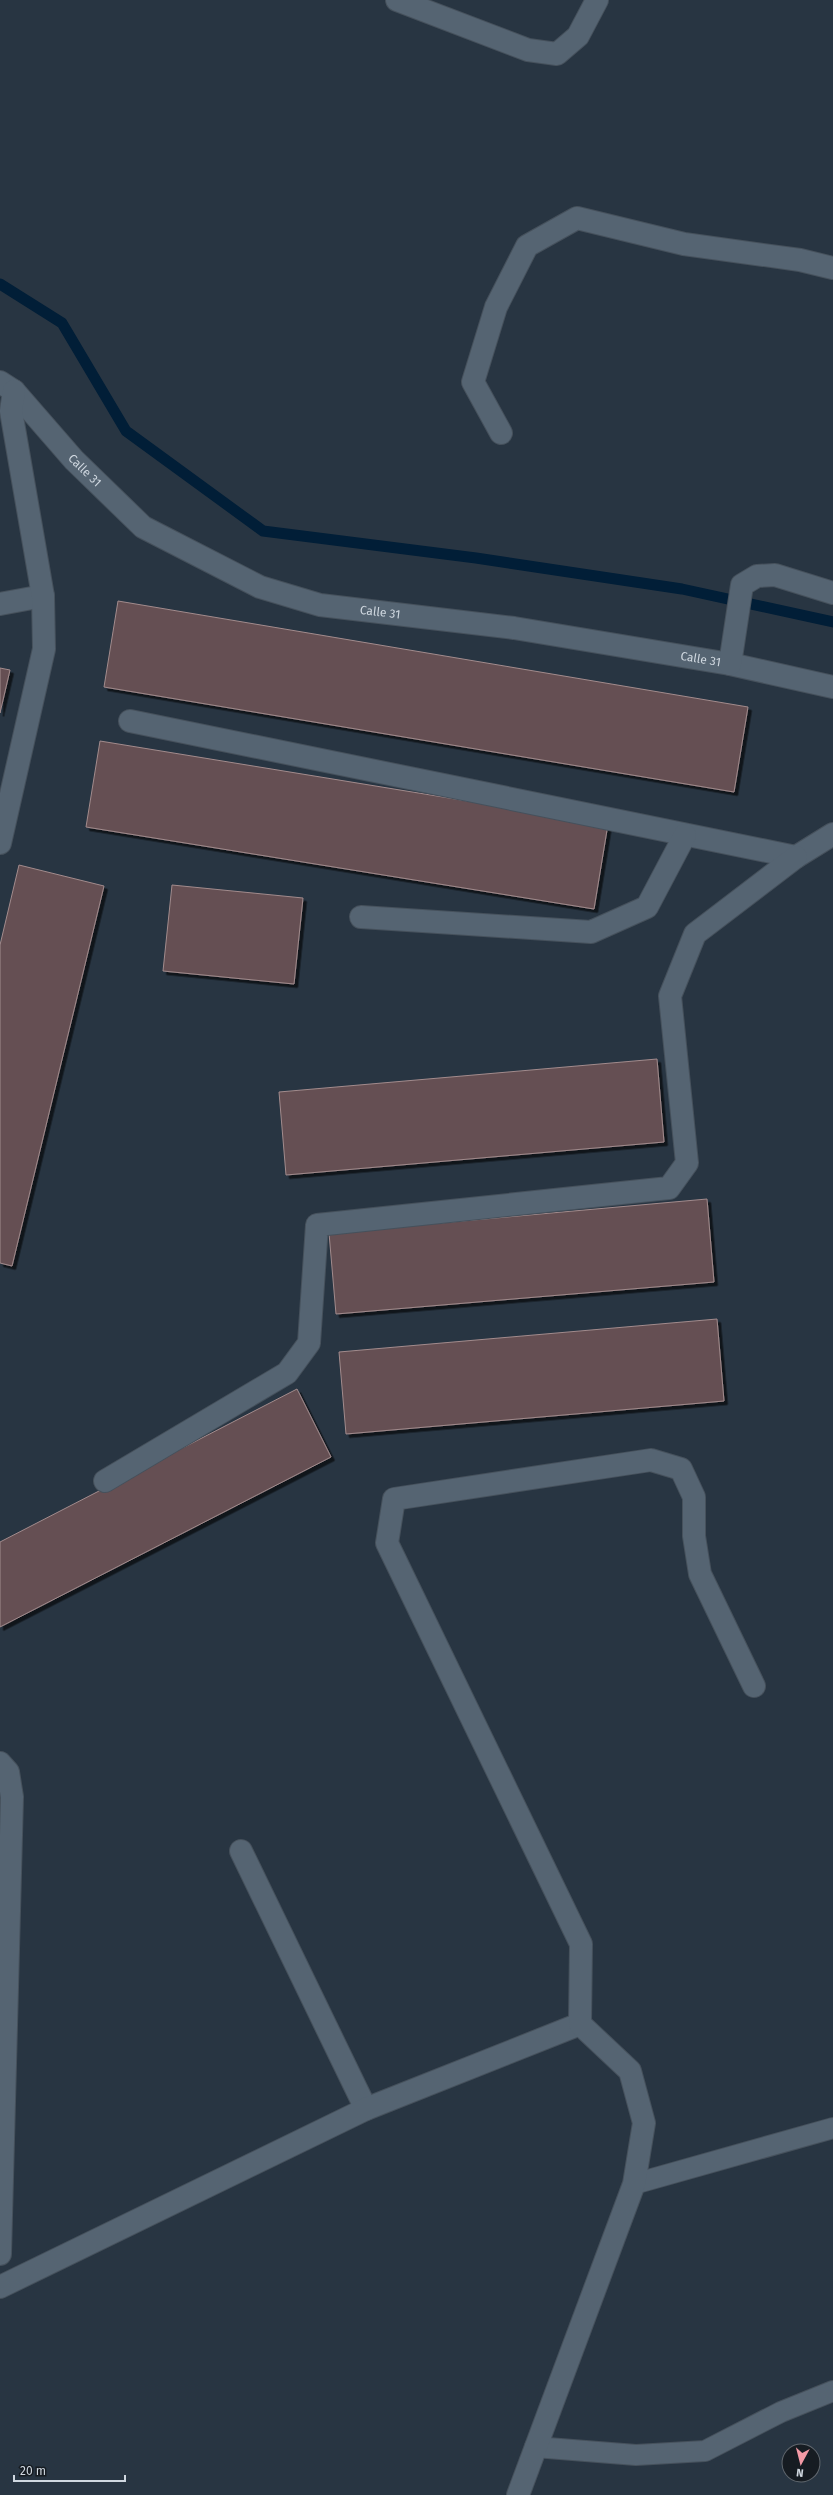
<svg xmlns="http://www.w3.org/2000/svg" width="833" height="2495" font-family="'Fira Sans',sans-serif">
  <defs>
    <filter id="shadow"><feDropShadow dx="3.5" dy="3.5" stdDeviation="0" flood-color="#0009"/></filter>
  </defs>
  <rect width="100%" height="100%" fill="#283542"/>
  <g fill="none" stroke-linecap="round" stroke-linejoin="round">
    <polyline stroke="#011e37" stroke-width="11" points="0,284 62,323 126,431 263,531 476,558 682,589 833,622"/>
  </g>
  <g fill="#655052" stroke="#a28b8d" filter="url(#shadow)">
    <polygon points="118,601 748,707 734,792 104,687"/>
    <polygon points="0,668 10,670 0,713"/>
    <polygon points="100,741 608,824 594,909 86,827"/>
    <polygon points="19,865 104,886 12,1266 0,1263 0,945"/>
    <polygon points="172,885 303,898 294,984 163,971"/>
    <polygon points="657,1059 664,1142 286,1175 279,1092"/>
    <polygon points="707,1199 714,1282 336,1314 329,1233"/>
    <polygon points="717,1319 724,1401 346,1434 339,1352"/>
    <polygon points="297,1389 331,1457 0,1627 0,1542"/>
  </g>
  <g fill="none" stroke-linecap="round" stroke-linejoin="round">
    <g stroke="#46515c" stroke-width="22">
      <g id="service">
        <polyline points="634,2184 833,2128"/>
        <polyline points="535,2447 636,2455 705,2451 781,2412 833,2391"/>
      </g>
    </g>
    <g stroke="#46515c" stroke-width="24">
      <g id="minor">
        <polyline points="397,0 528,50 557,54 578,36 597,0"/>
        <path id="s1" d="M0,382L14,391L74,460L143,527L260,587L320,605L514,628L730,664L833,687"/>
        <polyline points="501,433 473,382 496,307 527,246 577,218 684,244 800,260 833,268"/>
        <polyline points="0,604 43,596"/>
        <polyline points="730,664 742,585 757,576 775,575 833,593"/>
        <polyline points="130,721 796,857 833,834"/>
        <polyline points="0,843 44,649 43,596 11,411 14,391"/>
        <polyline points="361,917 591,932 647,907 685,835"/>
        <polyline points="105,1481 287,1373 309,1343 317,1225 669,1188 687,1163 670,996 695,934 796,857"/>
        <polyline points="0,1763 8,1772 12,1797 0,2254"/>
        <polyline points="241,1851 366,2109"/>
        <polyline points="0,2287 366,2109 580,2024"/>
        <polyline points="518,2495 634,2184 644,2123 630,2071 580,2024 581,1944 387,1543 394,1499 651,1460 681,1469 694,1497 694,1536 700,1574 754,1686"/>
      </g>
    </g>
    <use href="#service" stroke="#556472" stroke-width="20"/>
    <use href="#minor" stroke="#556472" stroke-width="22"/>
  </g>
  <g text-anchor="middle" stroke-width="3" stroke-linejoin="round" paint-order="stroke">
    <g font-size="12" fill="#d0d8e0" stroke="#161c22">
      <text dy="4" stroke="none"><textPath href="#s1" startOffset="123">Calle 31</textPath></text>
      <text dy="4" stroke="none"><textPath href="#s1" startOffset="459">Calle 31</textPath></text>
      <text dy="4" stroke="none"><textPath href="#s1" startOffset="783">Calle 31</textPath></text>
    </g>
  </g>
  <g transform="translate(801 2463) rotate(187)"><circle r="19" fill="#161c22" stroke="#60676e"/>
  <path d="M0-3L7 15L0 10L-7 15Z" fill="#f49aa6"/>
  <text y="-6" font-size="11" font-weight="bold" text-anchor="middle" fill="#d0d8e0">N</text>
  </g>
  <path d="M14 2475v6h111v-6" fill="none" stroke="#d0d8e0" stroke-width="2"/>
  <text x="20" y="2475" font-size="12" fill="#d0d8e0" stroke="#161c22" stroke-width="3" paint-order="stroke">20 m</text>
</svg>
